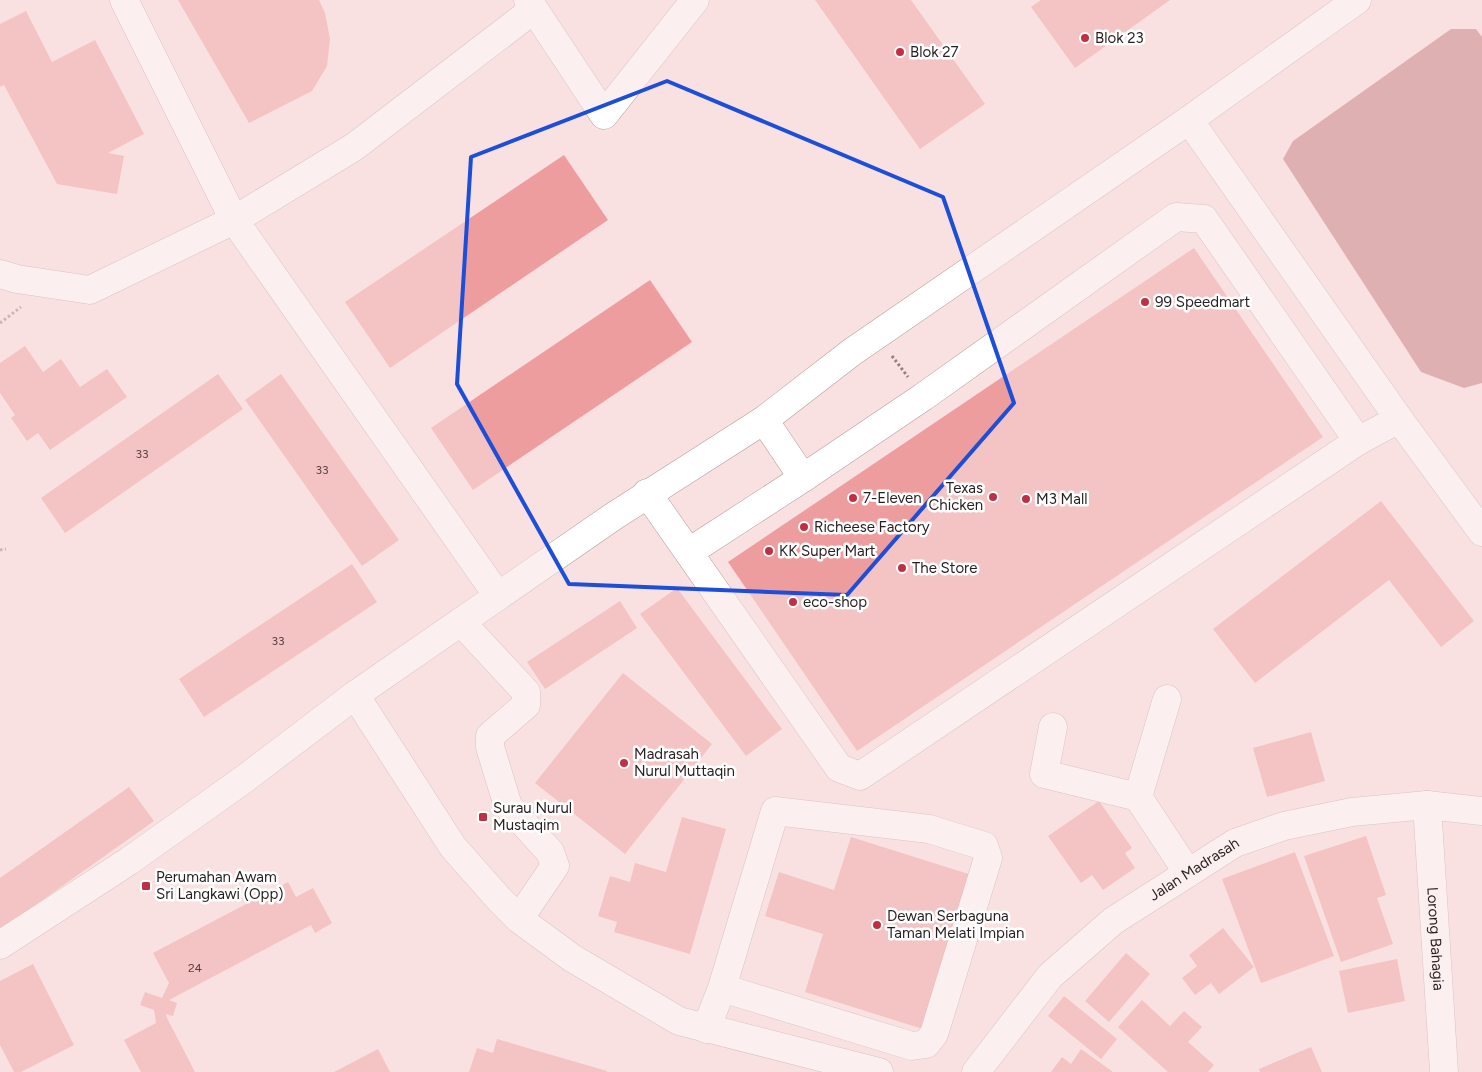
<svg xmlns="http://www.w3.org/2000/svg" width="1482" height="1072" font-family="Figtree,sans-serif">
  <rect width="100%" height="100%" fill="#f9e1e1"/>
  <polygon fill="#bf7375" points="1451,29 1476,29 1482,37 1482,383 1464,388 1421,372 1283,159 1293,141"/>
  <g fill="#ee9d9f">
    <polygon points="178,0 319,0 325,13 330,39 327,66 312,91 249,123"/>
    <polygon points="815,0 911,0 985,104 920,149"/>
    <polygon points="1041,0 1170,0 1075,68 1031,7"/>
    <polygon points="26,11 52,62 95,40 144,134 108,153 124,156 117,194 57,184 4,85 0,87 0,24"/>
    <polygon points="564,155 608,220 390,368 345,302"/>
    <polygon points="1194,248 1323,437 857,751 728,562"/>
    <polygon points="650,280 692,342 473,490 431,428"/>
    <polygon points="25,346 43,372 61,359 80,387 107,369 127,397 50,450 38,433 27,441 11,418 15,415 0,393 0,363"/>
    <polygon points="218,374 243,409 65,533 41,498"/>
    <polygon points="281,374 399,540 362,566 245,400"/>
    <polygon points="1381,501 1474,621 1441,647 1389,580 1255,683 1213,629"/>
    <polygon points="352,564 377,602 204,717 179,679"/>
    <polygon points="677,588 782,729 746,756 640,614"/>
    <polygon points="620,601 637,628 545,689 527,662"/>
    <polygon points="623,673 712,744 625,854 535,783"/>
    <polygon points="1311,732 1325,781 1267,797 1253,748"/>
    <polygon points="129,787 154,821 0,930 0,878"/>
    <polygon points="1099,801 1132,848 1125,853 1135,868 1103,890 1092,875 1081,883 1048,836"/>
    <polygon points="682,817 726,829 690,954 614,932 617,922 598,916 610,876 630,882 635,863 666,872"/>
    <polygon points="1366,836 1386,895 1377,898 1393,944 1341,962 1304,856"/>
    <polygon points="851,837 975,876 926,1030 805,992 823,934 765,916 779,872 834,890"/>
    <polygon points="1295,852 1334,956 1261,983 1222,879"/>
    <polygon points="288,882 296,897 313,888 332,923 315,933 311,925 169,1000 177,1003 173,1016 166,1014 167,1018 195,1072 141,1072 124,1040 156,1023 154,1010 140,1005 145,992 162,998 169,983 153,953"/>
    <polygon points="1223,928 1254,967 1219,994 1211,983 1195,995 1182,978 1197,966 1189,955"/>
    <polygon points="1126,953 1150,974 1109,1022 1085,1001"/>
    <polygon points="1397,959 1405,1001 1348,1013 1339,971"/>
    <polygon points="33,964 74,1045 21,1072 14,1072 0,1045 0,981"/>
    <polygon points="1064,996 1117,1039 1101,1059 1048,1016"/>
    <polygon points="1142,1000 1170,1026 1184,1011 1202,1027 1188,1042 1214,1065 1208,1072 1168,1072 1118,1027"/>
    <polygon points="497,1039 607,1071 607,1072 469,1072 477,1048 493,1053"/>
    <polygon points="1311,1047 1322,1072 1260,1072 1259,1069"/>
    <polygon points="378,1049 390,1072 334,1072"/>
    <polygon points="1081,1049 1113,1072 1051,1072 1062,1057 1071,1064"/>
  </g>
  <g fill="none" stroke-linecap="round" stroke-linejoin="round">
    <g stroke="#b39d9d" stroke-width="29">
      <g id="minor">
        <polyline points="124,0 234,220 498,596"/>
        <polyline points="528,0 604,115 695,0"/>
        <polyline points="1189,120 1399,419 1482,532"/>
        <polyline points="0,274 17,279 90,290 234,220 354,147 533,10"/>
        <polyline points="764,420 803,478"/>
        <polyline points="647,493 839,768 860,776 1358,441 1399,419"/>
        <polyline points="689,552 803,478 923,397 1176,217 1204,219 1358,441"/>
        <polyline points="461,622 526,692 526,705 490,736 490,747 508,806 550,852 555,866 519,919"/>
        <polyline points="355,695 453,847 499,899 519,919 572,958 679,1021 879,1072"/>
        <polyline points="1167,699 1138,797 1188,873"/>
        <polyline points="1053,727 1044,774 1138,797"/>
        <path id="s1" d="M1427,805L1444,1072"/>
        <polyline points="0,945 129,861 243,780 355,695 614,516 764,420 852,352 1189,120 1357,0"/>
        <polyline points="706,1029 722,988 775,811 929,829 984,846 988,858 934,1034 926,1044 912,1046 722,988"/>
        <path id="s2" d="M976,1072L1050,976L1113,921L1235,843L1284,826L1352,812L1427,805L1482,811"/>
      </g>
    </g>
    <g stroke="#8f7f7f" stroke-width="3" stroke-dasharray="2.5 2.5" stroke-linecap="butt">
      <polyline points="0,323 21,307"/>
      <polyline points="892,356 908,377"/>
      <polyline points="0,550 6,549"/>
    </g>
    <use href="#minor" stroke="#fff" stroke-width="28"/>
  </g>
  <path d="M0 0H1482V1072H0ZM667,81L943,197L1014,403L847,595L569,584L457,384L471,157Z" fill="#f9e1e1" fill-opacity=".55" fill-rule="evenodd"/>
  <path fill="none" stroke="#1d4ed8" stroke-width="4" stroke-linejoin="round" d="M667,81L943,197L1014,403L847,595L569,584L457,384L471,157Z"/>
  <g fill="#c03044" stroke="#fff" stroke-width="2">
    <circle cx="1085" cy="38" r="5"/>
    <circle cx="900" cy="52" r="5"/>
    <circle cx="1145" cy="302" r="5"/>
    <circle cx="993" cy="497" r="5"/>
    <circle cx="853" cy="498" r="5"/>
    <circle cx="1026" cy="499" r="5"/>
    <circle cx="804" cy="527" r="5"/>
    <circle cx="769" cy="551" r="5"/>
    <circle cx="902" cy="568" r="5"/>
    <circle cx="793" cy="602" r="5"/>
    <circle cx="624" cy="763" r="5"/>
    <rect x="478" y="812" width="10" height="10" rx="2.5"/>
    <rect x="141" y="881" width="10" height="10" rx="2.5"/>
    <circle cx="877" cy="925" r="5"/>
  </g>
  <g text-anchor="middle" stroke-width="5" stroke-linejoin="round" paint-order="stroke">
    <g font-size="12" fill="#593e3f">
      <text x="142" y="458">33</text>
      <text x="322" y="474">33</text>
      <text x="278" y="645">33</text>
      <text x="195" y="972">24</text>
    </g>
    <g font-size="15" fill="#271f1f" stroke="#fff" text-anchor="start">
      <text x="1095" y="43">Blok 23</text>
      <text x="910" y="57">Blok 27</text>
      <text x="1155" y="307">99 Speedmart</text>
      <text x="983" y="493" text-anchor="end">Texas<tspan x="983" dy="17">Chicken</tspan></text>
      <text x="863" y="503">7-Eleven</text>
      <text x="1036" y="504">M3 Mall</text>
      <text x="814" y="532">Richeese Factory</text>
      <text x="779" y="556">KK Super Mart</text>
      <text x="912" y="573">The Store</text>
      <text x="803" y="607">eco-shop</text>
      <text x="634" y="759">Madrasah<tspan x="634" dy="17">Nurul Muttaqin</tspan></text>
      <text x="493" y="813">Surau Nurul<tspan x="493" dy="17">Mustaqim</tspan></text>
      <text x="156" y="882">Perumahan Awam<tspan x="156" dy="17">Sri Langkawi (Opp)</tspan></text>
      <text x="887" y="921">Dewan Serbaguna<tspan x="887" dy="17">Taman Melati Impian</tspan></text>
    </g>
    <g font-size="15" fill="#271f1f" stroke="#fff">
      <text dy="5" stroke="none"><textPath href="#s2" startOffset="301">Jalan Madrasah</textPath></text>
      <text dy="5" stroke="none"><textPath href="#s1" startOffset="134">Lorong Bahagia</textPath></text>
    </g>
  </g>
</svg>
